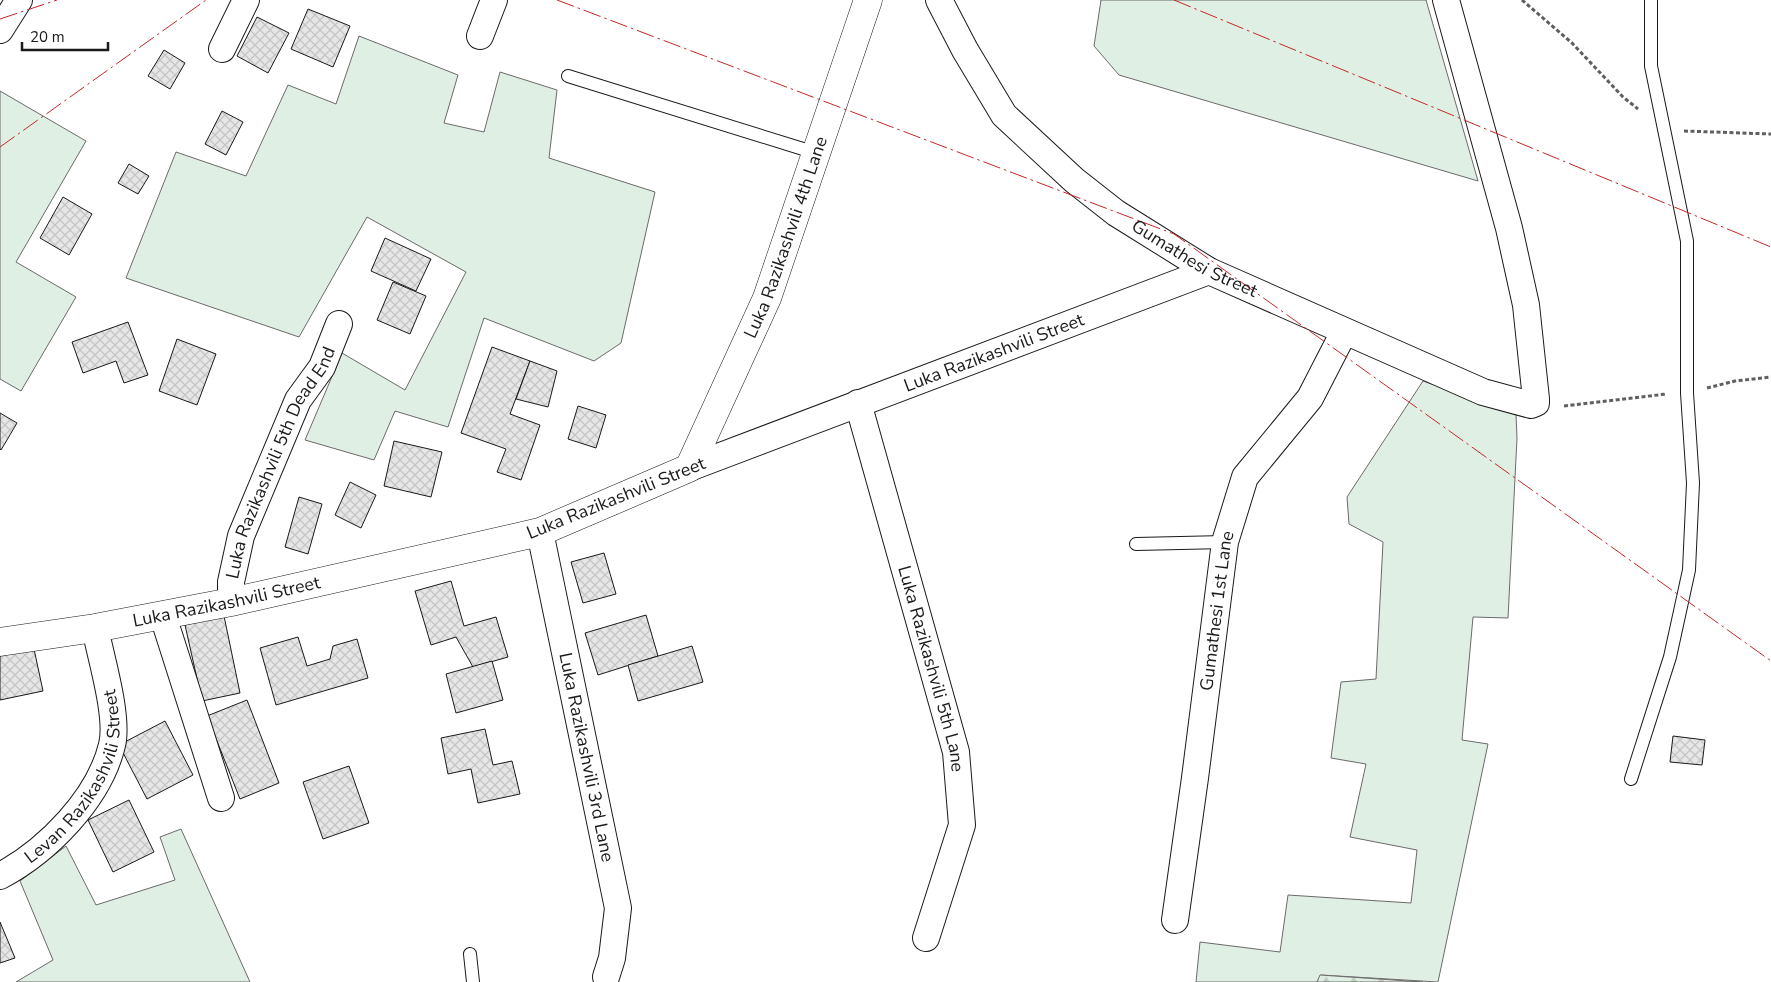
<svg xmlns="http://www.w3.org/2000/svg" width="1771" height="982" font-family="'Nunito Sans',sans-serif">
  <defs>
    <pattern id="forest-firs" width="22" height="20" patternUnits="userSpaceOnUse" patternTransform="scale(1.25)"><rect width="22" height="20" fill="#e0efe3"/><path d="M5 1l3.5 6h-7zM16 11l3.5 6h-7z" fill="#c0ccc2"/></pattern>
    <pattern id="building-cross-hatch" width="8" height="8" patternUnits="userSpaceOnUse" patternTransform="scale(1.25)"><rect width="8" height="8" fill="#e6e6e6"/><path d="M0 0l8 8M0 8l8-8" fill="none" stroke="#c5c5c5"/></pattern>
  </defs>
  <rect width="100%" height="100%" fill="#fff"/>
  <g fill="#e0efe3" stroke="#6a6a6a">
    <polygon points="1101,0 1426,0 1478,181 1119,75 1094,46"/>
    <polygon points="359,36 458,75 444,123 484,132 500,72 557,90 549,158 655,192 621,343 594,361 484,318 448,427 395,411 374,460 305,440 342,353 405,390 466,272 367,217 299,337 126,278 176,152 246,176 288,85 336,104"/>
    <polygon points="0,91 86,141 16,262 76,297 21,391 0,379"/>
    <polygon points="1423,381 1516,414 1517,438 1508,618 1473,617 1462,740 1488,744 1438,982 1321,975 1317,982 1196,982 1200,942 1280,952 1288,895 1411,903 1417,850 1350,837 1366,764 1331,758 1341,682 1376,679 1383,542 1349,524 1347,497"/>
    <polygon points="181,829 250,982 16,982 53,960 20,881 66,846 96,905 175,880 160,837"/>
  </g>
  <polygon fill="url(#forest-firs)" stroke="#6a6a6a" points="1320,975 1423,982 1317,982"/>
  <g fill="url(#building-cross-hatch)" stroke="#1a1a1a">
    <polygon points="308,9 350,26 333,67 291,49"/>
    <polygon points="257,17 289,33 268,73 237,56"/>
    <polygon points="164,50 185,63 170,89 148,76"/>
    <polygon points="222,111 243,122 226,155 205,144"/>
    <polygon points="129,164 149,176 138,194 118,183"/>
    <polygon points="63,197 92,214 69,255 40,238"/>
    <polygon points="385,238 431,259 416,291 371,271"/>
    <polygon points="393,282 426,296 410,334 377,320"/>
    <polygon points="128,322 148,375 124,383 116,361 83,373 72,342"/>
    <polygon points="177,339 216,354 197,405 159,391"/>
    <polygon points="492,347 530,361 510,414 540,425 521,480 497,472 506,449 461,433"/>
    <polygon points="530,361 557,371 548,407 516,399"/>
    <polygon points="578,406 606,415 596,448 568,439"/>
    <polygon points="0,413 17,423 1,450 0,449"/>
    <polygon points="394,441 442,452 431,497 384,486"/>
    <polygon points="350,482 376,495 361,528 335,515"/>
    <polygon points="299,497 322,504 308,554 285,547"/>
    <polygon points="604,553 616,594 583,603 571,562"/>
    <polygon points="451,581 464,626 496,617 508,657 473,667 456,637 431,645 415,591"/>
    <polygon points="646,615 658,656 598,675 585,633"/>
    <polygon points="224,616 240,693 202,701 185,625"/>
    <polygon points="298,637 307,666 330,659 333,646 357,639 368,678 276,705 260,648"/>
    <polygon points="692,646 703,682 638,701 628,665"/>
    <polygon points="34,649 43,691 0,700 0,656"/>
    <polygon points="492,661 503,700 456,713 446,674"/>
    <polygon points="247,700 279,783 240,799 207,716"/>
    <polygon points="165,721 193,775 147,799 119,745"/>
    <polygon points="485,729 493,765 512,761 520,794 478,803 471,769 448,774 441,738"/>
    <polygon points="1673,736 1705,740 1702,765 1670,762"/>
    <polygon points="349,766 369,823 323,839 303,782"/>
    <polygon points="129,800 154,852 113,872 88,820"/>
    <polygon points="0,922 15,958 0,963"/>
  </g>
  <g fill="none" stroke-linecap="round" stroke-linejoin="round">
    <g stroke="#1a1a1a" stroke-width="14">
      <g id="lane">
        <polyline points="568,76 816,153"/>
        <polyline points="1136,544 1225,542"/>
        <polyline points="1631,779 1670,657 1689,570 1693,483 1687,393 1687,241 1651,66 1651,0"/>
        <polyline points="470,954 473,982"/>
      </g>
    </g>
    <g stroke="#1a1a1a" stroke-width="28">
      <g id="street">
        <path id="s1" d="M939,0L965,50L1004,115L1074,180L1116,213L1209,271L1483,392L1531,405L1536,403V399L1526,305L1509,228L1446,0"/>
        <polyline points="0,30 19,0"/>
        <polyline points="480,36 494,0"/>
        <polyline points="222,49 246,0"/>
        <path id="s2" d="M858,403L956,752L962,825L926,938"/>
        <path id="s3" d="M689,468L1209,271"/>
        <path id="s4" d="M540,532L618,908L612,958L606,977"/>
        <path id="s5" d="M231,602V582L241,536L298,400L322,367L339,324"/>
        <polyline points="163,616 221,798"/>
        <path id="s6" d="M0,876C47,851 99,799 112,745C119,717 101,658 95,628"/>
        <path id="s7" d="M1175,920L1195,778L1225,542L1245,477L1310,398L1344,332"/>
      </g>
    </g>
    <g stroke="#1a1a1a" stroke-width="29">
      <g id="secondary">
        <path id="s8" d="M0,642L95,628L231,602L540,532L689,468L767,298L868,0"/>
      </g>
    </g>
    <g stroke="#5f5f5f" stroke-width="3" stroke-dasharray="4 2.5" stroke-linecap="butt">
      <polyline points="1522,0 1572,43 1623,97 1638,109"/>
      <polyline points="1684,131 1771,134"/>
      <polyline points="1707,388 1735,381 1771,377"/>
      <polyline points="1564,406 1666,394"/>
    </g>
    <use href="#lane" stroke="#fff" stroke-width="12"/>
    <use href="#street" stroke="#fff" stroke-width="26"/>
    <use href="#secondary" stroke="#fff" stroke-width="28"/>
    <g stroke="#c62828" stroke-width="1" stroke-dasharray="18 4 2.5 4" stroke-linecap="butt">
      <polyline points="557,0 1174,234 1771,661"/>
      <polyline points="1174,0 1771,247"/>
      <polyline points="0,19 57,0"/>
      <polyline points="0,147 206,0"/>
    </g>
  </g>
  <g text-anchor="middle" stroke-width="4" stroke-linejoin="round" paint-order="stroke">
    <g font-size="18" fill="#1a1a1a" stroke="#fff">
      <text dy="6" stroke="none"><textPath href="#s8" startOffset="964">Luka Razikashvili 4th Lane</textPath></text>
      <text dy="6" stroke="none"><textPath href="#s1" startOffset="372">Gumathesi Street</textPath></text>
      <text dy="6" stroke="none"><textPath href="#s3" startOffset="326">Luka Razikashvili Street</textPath></text>
      <text dy="6" stroke="none"><textPath href="#s5" startOffset="150">Luka Razikashvili 5th Dead End</textPath></text>
      <text transform="translate(616 498) rotate(-22)" y="6">Luka Razikashvili Street</text>
      <text dy="6" stroke="none"><textPath href="#s8" startOffset="230">Luka Razikashvili Street</textPath></text>
      <text dy="6" stroke="none"><textPath href="#s7" startOffset="312">Gumathesi 1st Lane</textPath></text>
      <text dy="6" stroke="none"><textPath href="#s2" startOffset="276">Luka Razikashvili 5th Lane</textPath></text>
      <text dy="6" stroke="none"><textPath href="#s4" startOffset="230">Luka Razikashvili 3rd Lane</textPath></text>
      <text dy="6" stroke="none"><textPath href="#s6" startOffset="132">Levan Razikashvili Street</textPath></text>
    </g>
  </g>
  <path d="M22 42v8h86v-8" fill="none" stroke="#1a1a1a" stroke-width="2.5"/>
  <text x="30" y="42" font-size="15" fill="#1a1a1a" stroke="#ffffff" stroke-width="4" paint-order="stroke">20 m</text>
</svg>
